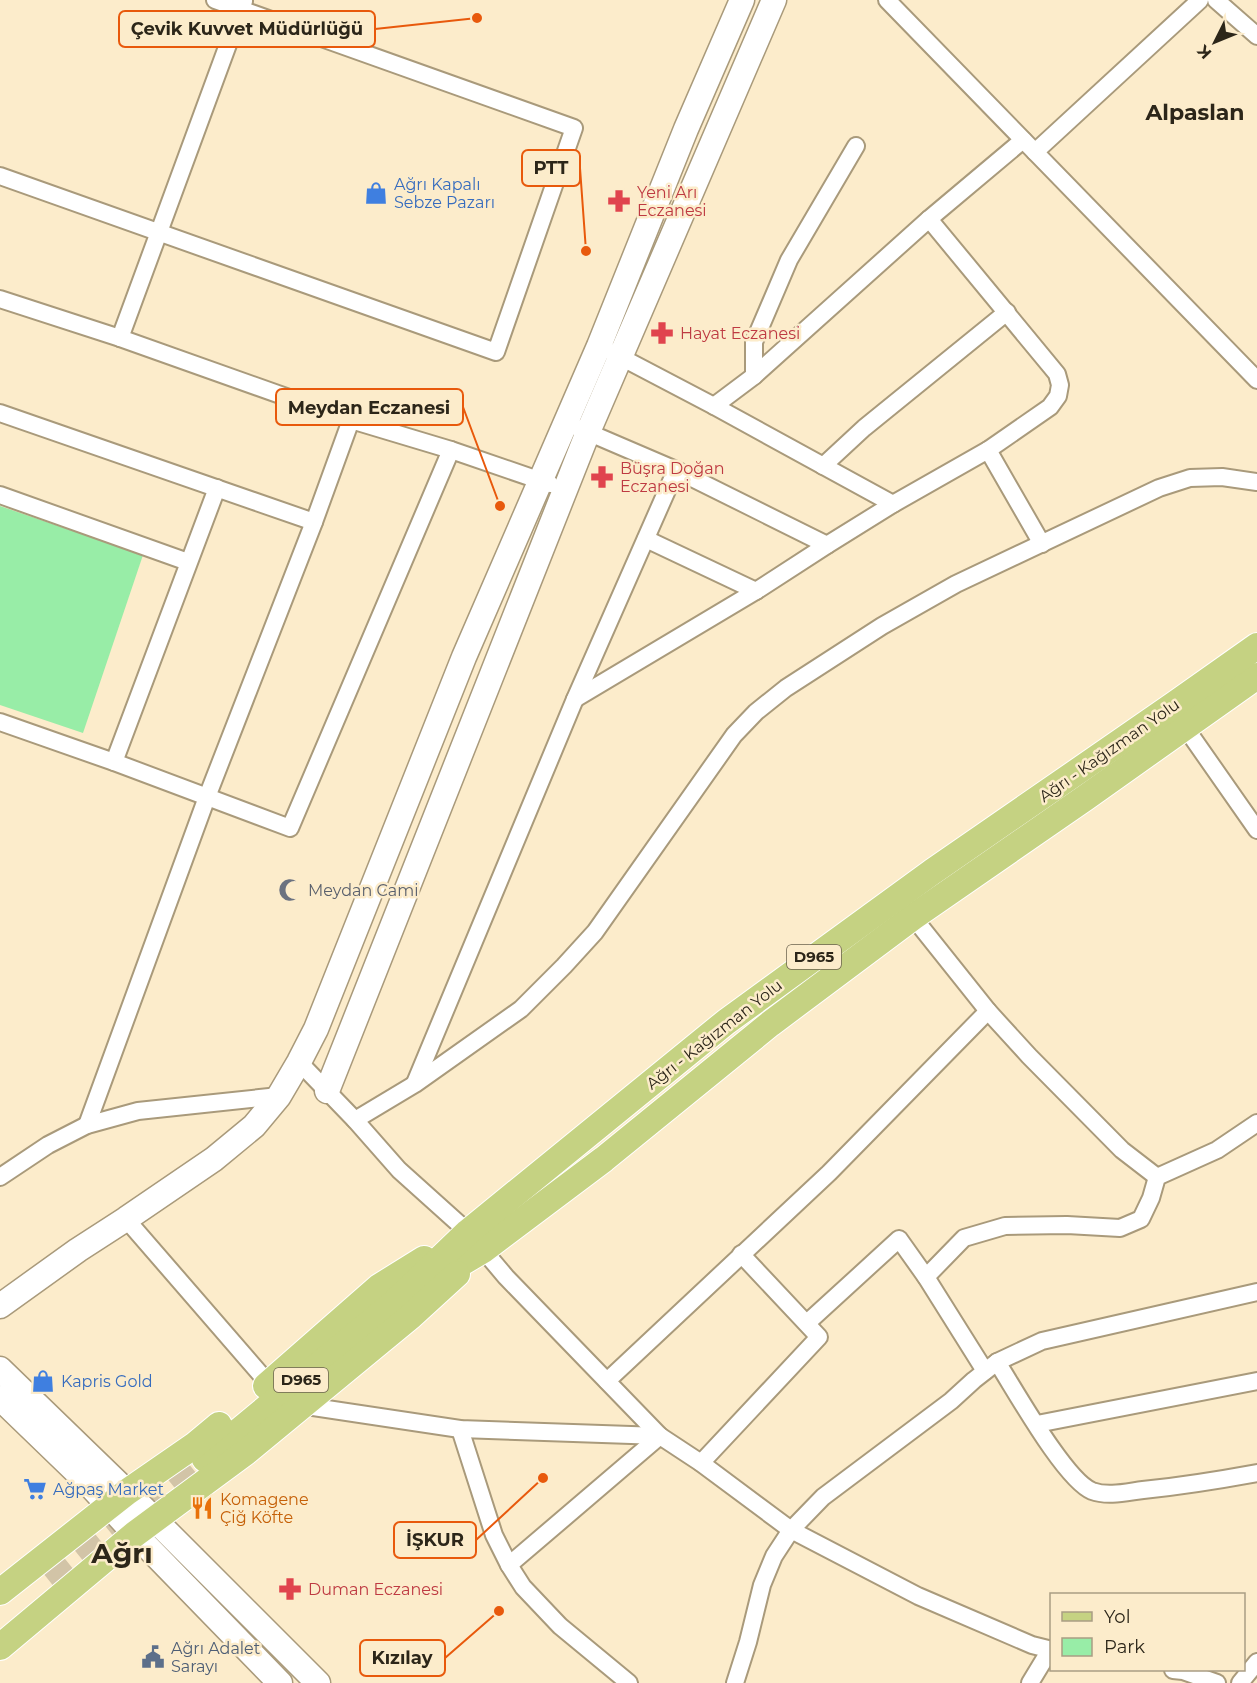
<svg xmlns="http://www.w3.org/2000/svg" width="1257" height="1683" font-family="Montserrat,sans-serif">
  <rect width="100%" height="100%" fill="#fceccb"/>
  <polygon fill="#98eda7" points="0,506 143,555 83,733 0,705"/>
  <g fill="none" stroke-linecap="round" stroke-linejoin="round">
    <polyline stroke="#d2c4a7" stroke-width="26" stroke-dasharray="26 13" stroke-linecap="butt" points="51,1583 205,1459"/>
    <g stroke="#a99a7b" stroke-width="20">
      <g id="street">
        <polyline points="887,0 1257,380"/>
        <polyline points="1216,0 1257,36"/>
        <polyline points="1035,152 1200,0"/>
        <polyline points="0,176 496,352 574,128 215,0"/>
        <polyline points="0,299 120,338 351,420 451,450 550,484"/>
        <polyline points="120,338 244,1"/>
        <polyline points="611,352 714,406 893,504"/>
        <polyline points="754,376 754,342 789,260 856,146"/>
        <polyline points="714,406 754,376 929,219 1023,140"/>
        <polyline points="0,413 314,522"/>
        <polyline points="578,428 676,470 827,545"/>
        <polyline points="988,450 1042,544"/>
        <polyline points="823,466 864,428 1007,312"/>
        <polyline points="0,495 188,562"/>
        <polyline points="646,539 756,591"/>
        <polyline points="575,699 756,591 827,545 893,504 988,450 1050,407 1058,396 1060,385 1057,374 929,219"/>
        <polyline points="0,722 114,762 290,828 451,450"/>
        <polyline points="1185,727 1257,830"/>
        <polyline points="114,762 217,488"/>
        <polyline points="913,917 988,1011 1029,1056 1122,1150 1157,1177"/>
        <polyline points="299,1062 355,1120 399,1170 468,1232 506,1277 660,1436 701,1463 791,1530 918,1596 1032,1645 1052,1650"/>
        <polyline points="415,1083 575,699 676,470"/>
        <polyline points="355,1120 415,1084 521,1009 564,966 595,932 734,735 756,712 786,688 882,626 956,584 1159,488 1190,478 1222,477 1257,482"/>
        <polyline points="87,1125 207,797 314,522 351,420"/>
        <polyline points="0,1177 48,1145 87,1125 138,1111 279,1096"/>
        <polyline points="126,1219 269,1384"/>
        <polyline points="926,1277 964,1238 1005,1226 1067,1225 1120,1228 1141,1219 1151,1198 1157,1177 1217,1150 1257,1123"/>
        <polyline points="807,1323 899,1239 926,1277 985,1371"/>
        <path d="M997,1362C1015,1390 1065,1480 1092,1491C1108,1497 1127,1492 1143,1490C1181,1486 1219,1480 1257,1473"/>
        <polyline points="607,1381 829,1173 988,1011"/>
        <polyline points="300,1405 460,1429 660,1436"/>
        <polyline points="1037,1424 1257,1381"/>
        <polyline points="460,1429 494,1535 509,1565 523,1587 560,1626 629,1683"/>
        <polyline points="701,1463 819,1337 741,1254"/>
        <polyline points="509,1565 660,1436"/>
        <polyline points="1173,1670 1183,1671 1217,1683"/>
        <polyline points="735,1683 748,1642 762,1585 774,1556 791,1530 823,1497 951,1401 974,1380 997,1362 1042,1341 1257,1292"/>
        <polyline points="1030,1683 1050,1650"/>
        <polyline points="1240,1683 1257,1662"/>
      </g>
    </g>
    <g stroke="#a99a7b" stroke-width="27">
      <g id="secondary">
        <polyline points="327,1091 588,432 774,0"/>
        <polyline points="0,1306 78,1250 126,1219 214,1159 254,1126 279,1096 299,1062 316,1029 464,657 599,346 686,129 742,0"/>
        <polyline points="0,1369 127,1492 318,1683"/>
        <polyline points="0,1398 86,1481 135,1534 280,1683"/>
      </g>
    </g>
    <g stroke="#fff" stroke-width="28">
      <g id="primary">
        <polyline points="433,1280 483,1250 604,1159 770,1024 913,917 1085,798 1257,676"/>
        <polyline points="266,1386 379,1287 424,1259"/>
        <polyline points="205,1459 396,1301 468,1232 726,1022 932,872 1175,704 1257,646"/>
        <polyline points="0,1592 127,1492 195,1445 219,1425"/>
        <polyline points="0,1647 135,1534 246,1452 411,1316 457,1274"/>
      </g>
    </g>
    <use href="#street" stroke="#fff" stroke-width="16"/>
    <use href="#secondary" stroke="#fff" stroke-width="24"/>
    <use href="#primary" stroke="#c5d282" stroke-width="26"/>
  </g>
  <defs>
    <g id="shop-bare" transform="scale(1.8)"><path d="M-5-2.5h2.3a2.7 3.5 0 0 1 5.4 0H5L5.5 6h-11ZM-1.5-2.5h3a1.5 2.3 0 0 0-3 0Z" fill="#3f7fe0" stroke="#fceccb" stroke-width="2.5" paint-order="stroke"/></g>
    <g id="pharmacy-bare" transform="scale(1.8)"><path d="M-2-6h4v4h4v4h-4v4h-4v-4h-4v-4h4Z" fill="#e0444e" stroke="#fceccb" stroke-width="2.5" paint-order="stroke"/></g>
    <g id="mosque-bare" transform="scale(1.8)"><path d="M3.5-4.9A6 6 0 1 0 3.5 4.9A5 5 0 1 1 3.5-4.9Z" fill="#6b7280" stroke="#fceccb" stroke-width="2.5" paint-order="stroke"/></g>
    <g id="supermarket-bare" transform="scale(1.8)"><path d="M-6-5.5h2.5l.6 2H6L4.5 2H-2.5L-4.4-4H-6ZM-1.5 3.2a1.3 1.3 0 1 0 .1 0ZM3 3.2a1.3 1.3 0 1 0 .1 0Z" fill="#3f7fe0" stroke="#fceccb" stroke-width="2.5" paint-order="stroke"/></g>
    <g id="restaurant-bare" transform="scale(1.8)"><path d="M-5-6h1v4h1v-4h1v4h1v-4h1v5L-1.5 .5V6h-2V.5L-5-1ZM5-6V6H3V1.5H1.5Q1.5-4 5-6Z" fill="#e8710a" stroke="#fceccb" stroke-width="2.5" paint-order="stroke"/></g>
    <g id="civic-bare" transform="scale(1.8)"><path d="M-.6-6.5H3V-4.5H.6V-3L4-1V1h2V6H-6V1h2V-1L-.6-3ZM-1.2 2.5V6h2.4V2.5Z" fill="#5c6f8a" stroke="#fceccb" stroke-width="2.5" paint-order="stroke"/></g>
  </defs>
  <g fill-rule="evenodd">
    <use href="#shop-bare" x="376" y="193"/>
    <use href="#pharmacy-bare" x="619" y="201"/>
    <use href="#pharmacy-bare" x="662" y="333"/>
    <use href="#pharmacy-bare" x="602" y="477"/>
    <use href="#mosque-bare" x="290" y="890"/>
    <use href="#shop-bare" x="43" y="1381"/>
    <use href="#supermarket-bare" x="35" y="1489"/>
    <use href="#restaurant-bare" x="202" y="1508"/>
    <use href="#pharmacy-bare" x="290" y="1589"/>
    <use href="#civic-bare" x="153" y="1657"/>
  </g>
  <g text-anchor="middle" stroke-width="5" stroke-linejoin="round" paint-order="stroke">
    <g fill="#fceccb" stroke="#6a614e" stroke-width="1.5">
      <rect x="787" y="945" width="54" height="24" rx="4.5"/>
      <rect x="274" y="1368" width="54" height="24" rx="4.5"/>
    </g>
    <g font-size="15" font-weight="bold" fill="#2c2619">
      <text x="814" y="962">D965</text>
      <text x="301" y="1385">D965</text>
    </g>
    <g font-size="16" fill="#366cbe" stroke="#fceccb" text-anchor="start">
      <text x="394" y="190">Ağrı Kapalı<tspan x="394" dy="18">Sebze Pazarı</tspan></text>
      <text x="61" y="1387">Kapris Gold</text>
      <text x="53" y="1495">Ağpaş Market</text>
    </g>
    <g font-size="16" fill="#be3a42" stroke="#fceccb" text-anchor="start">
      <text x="637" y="198">Yeni Arı<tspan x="637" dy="18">Eczanesi</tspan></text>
      <text x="680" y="339">Hayat Eczanesi</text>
      <text x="620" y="474">Büşra Doğan<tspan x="620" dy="18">Eczanesi</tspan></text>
      <text x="308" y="1595">Duman Eczanesi</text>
    </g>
    <g font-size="16" fill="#2c2619" stroke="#fceccb">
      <text transform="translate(1109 750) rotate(-35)" y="6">Ağrı - Kağızman Yolu</text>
      <text transform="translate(714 1034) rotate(-38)" y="6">Ağrı - Kağızman Yolu</text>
    </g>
    <g font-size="16" fill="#5b616d" stroke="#fceccb" text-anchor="start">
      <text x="308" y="896">Meydan Cami</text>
    </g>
    <g font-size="16" fill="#c56008" stroke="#fceccb" text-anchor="start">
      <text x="220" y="1505">Komagene<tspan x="220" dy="18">Çiğ Köfte</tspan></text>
    </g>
    <g font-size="16" fill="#4e5e75" stroke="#fceccb" text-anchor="start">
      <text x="171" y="1654">Ağrı Adalet<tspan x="171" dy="18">Sarayı</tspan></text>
    </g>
    <g font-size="22" font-weight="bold" fill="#2c2619" stroke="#fceccb">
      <text x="1195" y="120">Alpaslan</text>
    </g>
    <g font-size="28" font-weight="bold" fill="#2c2619" stroke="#fceccb">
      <text x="122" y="1563">Ağrı</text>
    </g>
  </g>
  <path fill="none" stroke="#e8590c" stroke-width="2" d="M477 18L375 29M586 251L580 168M500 506L463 407M543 1478L476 1540M499 1611L445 1658"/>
  <g fill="#e8590c" stroke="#fceccb" stroke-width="2">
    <circle cx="477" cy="18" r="6"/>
    <circle cx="586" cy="251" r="6"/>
    <circle cx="500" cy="506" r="6"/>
    <circle cx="543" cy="1478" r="6"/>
    <circle cx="499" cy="1611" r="6"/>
  </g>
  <g fill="#fceccb" stroke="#e8590c" stroke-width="2">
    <rect x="119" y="11" width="256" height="36" rx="6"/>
    <rect x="522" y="150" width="58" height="36" rx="6"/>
    <rect x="276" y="389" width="187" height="36" rx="6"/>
    <rect x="394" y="1522" width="82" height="36" rx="6"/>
    <rect x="360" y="1640" width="85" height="36" rx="6"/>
  </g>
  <g font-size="18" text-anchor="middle" font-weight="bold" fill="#2c2619">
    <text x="247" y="35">Çevik Kuvvet Müdürlüğü</text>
    <text x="551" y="174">PTT</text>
    <text x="369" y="414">Meydan Eczanesi</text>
    <text x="435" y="1546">İŞKUR</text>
    <text x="402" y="1664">Kızılay</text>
  </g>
  <rect x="1050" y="1593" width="195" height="78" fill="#fceccb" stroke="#a99d84" stroke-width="1.5"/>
  <rect x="1062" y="1612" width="30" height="9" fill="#c5d282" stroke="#a99d84" stroke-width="1.5"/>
  <text x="1104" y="1623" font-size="18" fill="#2c2619">Yol</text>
  <rect x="1062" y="1638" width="30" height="18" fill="#98eda7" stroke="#a99d84" stroke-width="1.5"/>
  <text x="1104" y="1653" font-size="18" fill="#2c2619">Park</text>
  <g transform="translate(1215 42) rotate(227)" stroke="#fceccb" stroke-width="4.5" paint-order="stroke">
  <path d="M0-4.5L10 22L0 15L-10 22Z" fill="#2c2619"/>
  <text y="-9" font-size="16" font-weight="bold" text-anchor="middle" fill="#2c2619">K</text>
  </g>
</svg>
